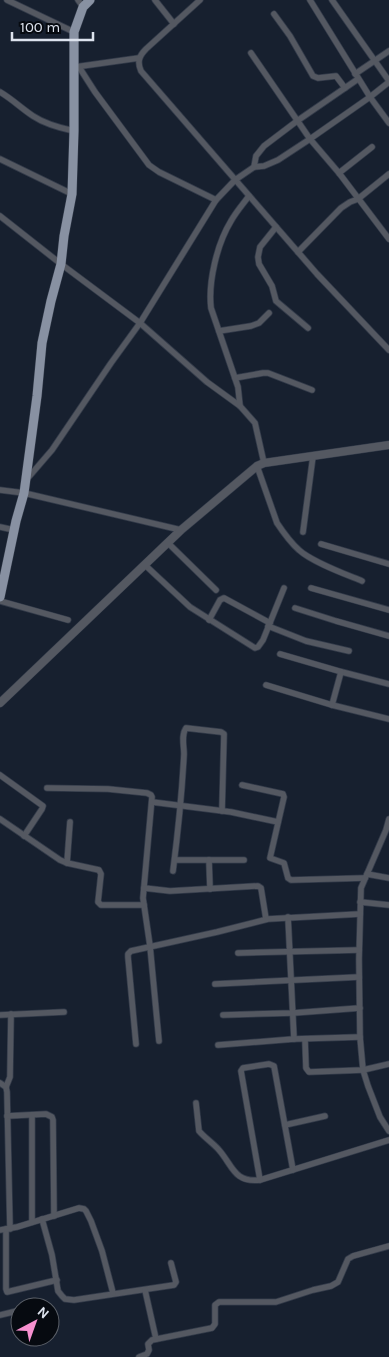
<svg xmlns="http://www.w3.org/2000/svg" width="389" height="1357" font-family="Karla,sans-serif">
  <rect width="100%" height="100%" fill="#17202f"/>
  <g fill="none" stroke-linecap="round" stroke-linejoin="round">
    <g stroke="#333b4a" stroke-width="7">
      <g id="minor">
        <polyline points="7,0 74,32"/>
        <polyline points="78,0 83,7"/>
        <polyline points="155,0 174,24"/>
        <path d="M200,0L146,49C139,56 137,62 141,71L317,274L389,350"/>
        <polyline points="310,0 370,97 389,123"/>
        <polyline points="332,0 389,81"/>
        <polyline points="274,14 290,36 313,76 318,78 336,76 345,88"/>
        <polyline points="251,53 310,139 339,173 389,239"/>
        <polyline points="75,67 139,58"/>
        <polyline points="79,67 95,92 149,165 159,172 216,200"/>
        <polyline points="355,74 389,51"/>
        <path d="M0,92C12,99 21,108 33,116C45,124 60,128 74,131"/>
        <polyline points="0,159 72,194"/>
        <polyline points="254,167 264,166 278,160 310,139 370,97 389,82"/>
        <polyline points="339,173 372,147"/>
        <polyline points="0,216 61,264 140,323 207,382 240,406 255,423 264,463"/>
        <polyline points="276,227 260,247 258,257 259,264 272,286 276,301 308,328"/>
        <polyline points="298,252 341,208 350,202 358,199 389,174"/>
        <polyline points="219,331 251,326 259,323 269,313"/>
        <polyline points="235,378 263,373 268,373 312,390"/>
        <path d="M240,406L238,387L211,308C208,282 217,244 231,221C236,212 243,204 249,196"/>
        <path d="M257,466L277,523C283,532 291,543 299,550C312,562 345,574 362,581"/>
        <polyline points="27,479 52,450 111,363 140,323 216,200 235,180 254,167 256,156 264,146 297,121 358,79"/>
        <polyline points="0,490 24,493 181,530"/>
        <polyline points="0,527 14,530"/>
        <polyline points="303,532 313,456"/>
        <polyline points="168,543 216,590"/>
        <polyline points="321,544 389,564"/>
        <polyline points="145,565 190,607 255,648 258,647 263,640 284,588"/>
        <polyline points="311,588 389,610"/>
        <polyline points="0,601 68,620"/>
        <polyline points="295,608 336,621 389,636"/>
        <polyline points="209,620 220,600 224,598 270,623"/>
        <polyline points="268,626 306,641 349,651"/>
        <polyline points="280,654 342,672 389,684"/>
        <polyline points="266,685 332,705 389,719"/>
        <polyline points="332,705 341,672"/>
        <polyline points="0,775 43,806 42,809 24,836"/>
        <polyline points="242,785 283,794 284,797 270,858 284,863 288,878 291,880 365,878"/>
        <polyline points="47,788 108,789 147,793 151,795 152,797 143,898 150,946 159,1041"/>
        <polyline points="152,802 231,812 278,822"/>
        <polyline points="0,819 60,860 67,863 99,870 101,874 98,902 101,905 144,905"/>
        <polyline points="389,819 386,830 361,888 359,959 360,1037 363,1070 368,1086 380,1117 389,1131"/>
        <polyline points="175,860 244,860"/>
        <polyline points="209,860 210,889"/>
        <polyline points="67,863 70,822"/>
        <path d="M173,871C178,832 182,793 184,754C184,746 181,735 186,728L221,732L224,734L222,811"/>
        <polyline points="367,874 389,878"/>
        <polyline points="144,888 170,891 258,886 261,888 266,919"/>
        <polyline points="360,902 389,905"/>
        <polyline points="288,917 294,1039"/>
        <polyline points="238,953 359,950"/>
        <polyline points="215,984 359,977"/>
        <polyline points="0,1015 64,1012"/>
        <polyline points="223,1015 293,1013 360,1008"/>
        <polyline points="305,1039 306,1068 309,1072 363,1070 389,1064"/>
        <polyline points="136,1044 128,957 128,954 131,951 217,932 268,919 360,914"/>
        <polyline points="218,1045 294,1039 360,1037"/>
        <polyline points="0,1083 6,1087 7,1092 10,1229"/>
        <polyline points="6,1087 10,1077 11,1014"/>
        <path d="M196,1103L199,1131C205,1138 213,1143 219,1150C233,1166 234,1183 260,1180L389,1140"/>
        <polyline points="7,1116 46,1114 52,1117 53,1120 54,1216"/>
        <polyline points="285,1125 325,1116"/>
        <polyline points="260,1180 241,1071 243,1068 269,1064 274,1066 293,1170"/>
        <polyline points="42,1219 52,1255 58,1291 62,1296 65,1299 74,1300 174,1285 176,1282 171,1263"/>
        <polyline points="32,1222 32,1115"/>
        <polyline points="6,1229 6,1289 7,1292 57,1280"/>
        <polyline points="0,1230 17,1227 79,1208 84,1209 86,1211 91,1221 102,1251 113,1293"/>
        <polyline points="145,1290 156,1339"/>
        <polyline points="0,1315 17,1311"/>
        <polyline points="139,1357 147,1354 149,1350 148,1344 152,1340 212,1328 215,1324 215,1305 219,1302 276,1302 313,1290 331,1286 338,1282 348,1259 353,1256 389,1246"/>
      </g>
    </g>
    <g stroke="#333b4a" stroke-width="9">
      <polyline id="tertiary" points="0,703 181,530 257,466 264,463 389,445"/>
    </g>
    <g stroke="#333b4a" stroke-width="10">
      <polyline id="primary" points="0,597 16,521 24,493 37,396 42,343 51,301 61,264 64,236 72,194 74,131 74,32 83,7 90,0"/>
    </g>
    <use href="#minor" stroke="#545861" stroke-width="5.5"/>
    <use href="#tertiary" stroke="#545861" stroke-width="8"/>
    <use href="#primary" stroke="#8891a2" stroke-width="9"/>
  </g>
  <g transform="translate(35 1322) rotate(41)"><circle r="24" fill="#060a10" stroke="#5c6169"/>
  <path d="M0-4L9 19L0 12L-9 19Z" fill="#f690cf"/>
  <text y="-8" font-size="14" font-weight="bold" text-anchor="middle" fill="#dde3ee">N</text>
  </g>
  <path d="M12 32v8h81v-8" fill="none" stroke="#dde3ee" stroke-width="2.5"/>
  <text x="20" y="32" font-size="15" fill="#dde3ee" stroke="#060a10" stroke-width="4" paint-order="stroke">100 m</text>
</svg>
